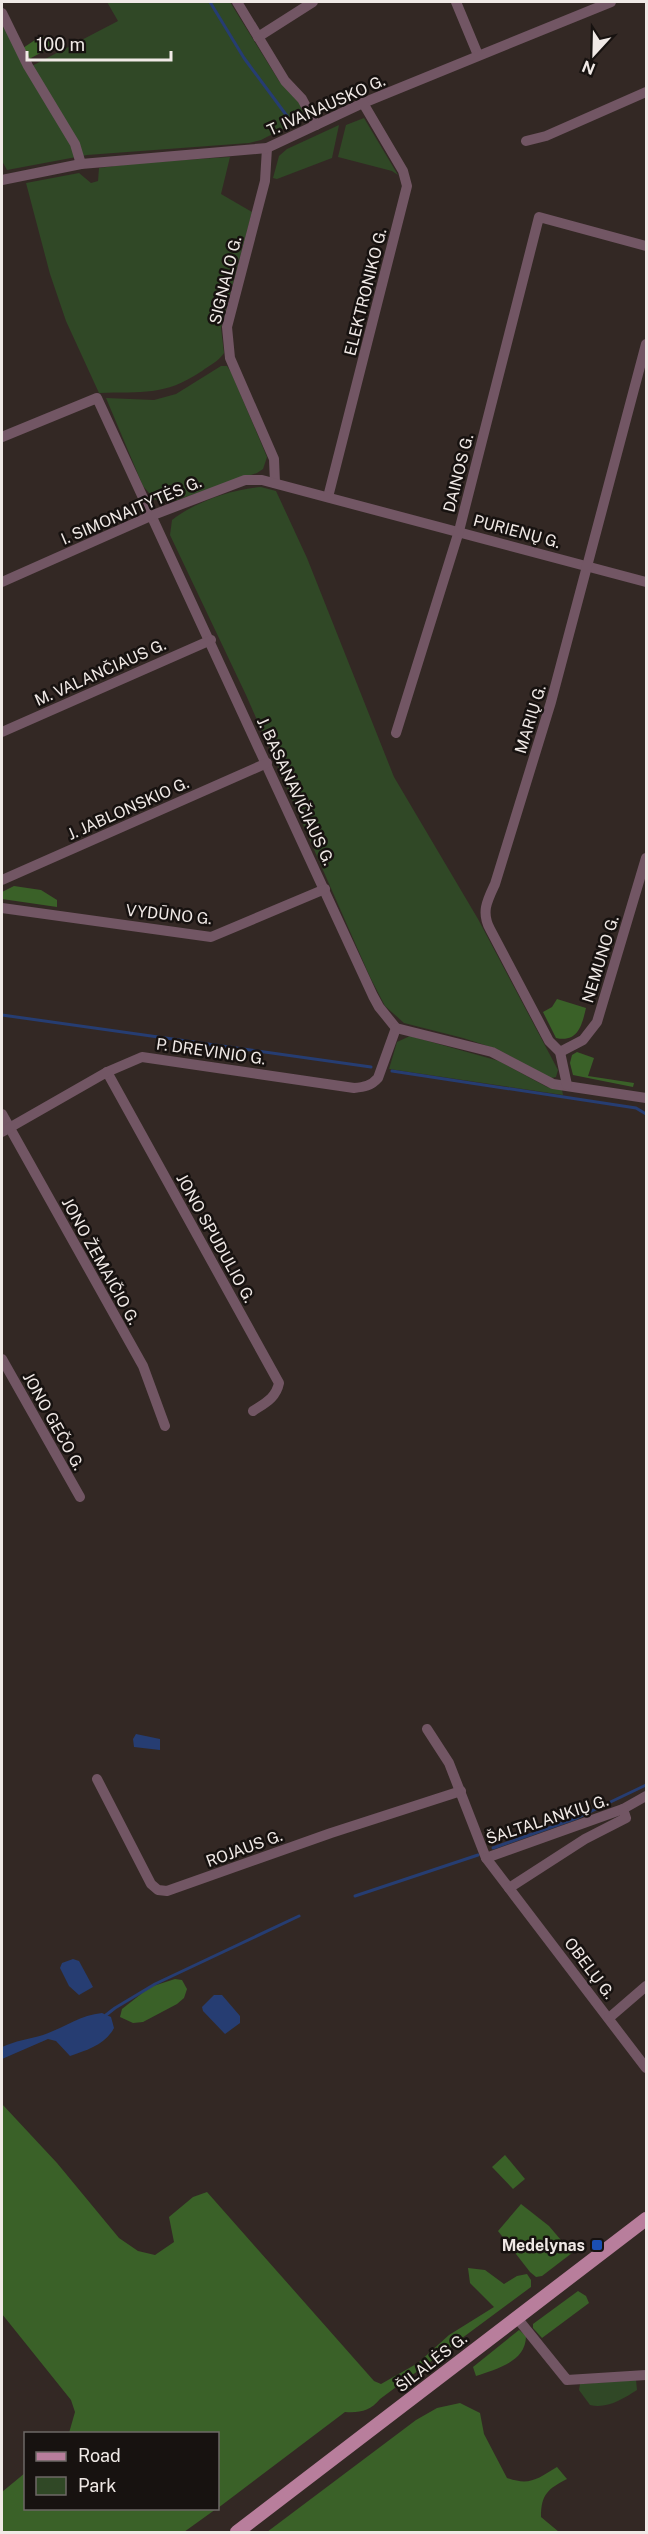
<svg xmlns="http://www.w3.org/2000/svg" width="648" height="2534" font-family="'Public Sans',sans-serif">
  <rect width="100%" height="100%" fill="#332824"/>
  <g fill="#304826">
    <polygon points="107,2 230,2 279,81 299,102 306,117 261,140 249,143 87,155 7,170 2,161 2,21 26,69 118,21"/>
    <polygon points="364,118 398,175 392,171 338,157 346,125"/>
    <polygon points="339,125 332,158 277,179 273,178 279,156 287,149"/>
    <path d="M230,157L221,194L252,212L221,328L224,353C219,361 210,365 202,371C163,397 143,391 99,393L66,321L50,274L26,183L79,173L91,183L98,181L99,168L138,163Z"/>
    <polygon points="221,366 227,366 231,372 267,457 263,469 257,473 171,502 155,500 143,486 106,398 154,400 176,394"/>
    <path d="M261,487L276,491L307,558L394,777L478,919L558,1070L556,1077L551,1078L497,1049L463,1038L404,1023L385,1006L370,977L246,695L170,535L172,520C195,502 232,489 261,487Z"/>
    <polygon points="410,1036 499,1061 547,1087 562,1090 563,1095 389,1069 397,1042"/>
    <path d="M636,2380L637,2390C623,2399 607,2409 590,2405L579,2390L580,2384Z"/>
  </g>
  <g fill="#3a6128">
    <polygon points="41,36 54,41 54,46 29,59 23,48"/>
    <polygon points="14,886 41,890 57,900 57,907 2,899 2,892"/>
    <path d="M557,999L586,1008C582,1025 578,1043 556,1038L543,1012L552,1007Z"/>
    <polygon points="577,1052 594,1058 588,1076 634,1083 633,1087 573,1075 570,1063 572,1055"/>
    <polygon points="175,1979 182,1980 187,1989 184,1998 177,2004 143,2022 133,2023 120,2017 122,2009 150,1987"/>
    <path d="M2,2104L57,2163L119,2238L138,2251L155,2255L174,2242L169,2217L193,2197L207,2192L374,2381L381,2384L418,2363L449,2335L494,2307L470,2283L468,2268L485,2270L504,2284L517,2276L527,2274L531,2280V2287L380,2399C370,2411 360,2413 345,2412L218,2508V2434L69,2433L75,2412L71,2400L2,2314Z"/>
    <polygon points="505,2155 525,2179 513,2189 492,2167"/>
    <polygon points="521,2204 549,2226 572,2253 542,2276 536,2277 530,2272 498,2231"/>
    <polygon points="578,2291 586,2296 589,2303 542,2338 533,2328 533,2324"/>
    <path d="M519,2330L526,2336C526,2362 496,2369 476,2376L473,2367Z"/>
    <path d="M460,2403L480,2413L484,2434L507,2478C530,2486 537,2479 557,2467L567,2479C548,2489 541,2494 541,2517L559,2532H267L416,2420L437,2408Z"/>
    <polygon points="25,2473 26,2508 216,2509 184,2532 2,2532 2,2492"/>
  </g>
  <g fill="#263d72">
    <polygon points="136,1734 160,1739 160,1750 134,1747 133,1739"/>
    <polygon points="73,1959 79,1961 93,1987 79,1995 69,1986 60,1968 62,1963"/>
    <polygon points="214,1995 222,1995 240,2016 240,2023 225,2034 203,2011 202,2007"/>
    <path d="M102,2013L111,2017L114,2028C105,2045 87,2050 70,2056L56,2041L48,2039L2,2059V2047C15,2041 29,2039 43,2035C64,2028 80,2015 102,2013Z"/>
  </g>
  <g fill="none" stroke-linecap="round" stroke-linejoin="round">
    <g stroke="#263d72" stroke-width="3">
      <polyline points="210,2 244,58 287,116"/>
      <polyline points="2,1015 371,1067"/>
      <polyline points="392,1071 636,1108 646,1114"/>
      <polyline points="493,1848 577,1818 646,1785"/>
      <polyline points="355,1896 478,1855"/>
      <polyline points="106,2015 115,2008 155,1984 299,1916"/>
    </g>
    <g stroke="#725664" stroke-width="10">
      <polyline points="237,2 285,81 302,99 316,125"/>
      <polyline points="456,2 478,55"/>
      <polyline points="2,13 28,66 75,144 81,164"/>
      <polyline points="258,37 313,2"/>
      <polyline points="526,141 546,136 646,92"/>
      <polyline points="267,148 265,181 227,327 230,358 274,459 275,483"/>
      <polyline points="2,180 81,164 267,148 363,103 611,2"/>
      <polyline points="2,437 97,398 373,996 379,1007 396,1028 492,1052 553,1084 646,1098"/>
      <polyline points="328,497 407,186 403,171 363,103"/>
      <polyline points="2,582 153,515 245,480 262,480 646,582"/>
      <polyline points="2,732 211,640"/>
      <polyline points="396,733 459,531 539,217 646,246"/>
      <polyline points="2,880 267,763"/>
      <polyline points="2,908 211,937 325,889"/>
      <polyline points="560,1052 583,1040 597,1022 646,858"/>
      <path d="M107,1072L279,1383C276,1398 265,1403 253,1411"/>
      <path d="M567,1085L560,1052L549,1041L490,929C481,912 487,901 495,884L551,702L646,344"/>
      <polyline points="2,1114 143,1366 165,1426"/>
      <path d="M2,1132L107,1072L142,1057L354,1088C364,1087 371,1086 378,1078L396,1028"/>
      <polyline points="2,1359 80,1497"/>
      <polyline points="427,1729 449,1763 486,1858 623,1809 646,1796"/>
      <polyline points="97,1779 151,1884 158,1890 167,1891 331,1833 461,1791"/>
      <polyline points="486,1858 646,2068"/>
      <polyline points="509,1888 585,1839 626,1818 623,1809"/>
      <polyline points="609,2018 646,1986"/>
      <polyline points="517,2318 567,2380 646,2375"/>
    </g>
    <polyline stroke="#b87e9c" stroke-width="14" points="237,2532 646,2219"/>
  </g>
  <rect fill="#1a4fb4" stroke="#171210" stroke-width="2" x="591" y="2239" width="12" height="12" rx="3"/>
  <g text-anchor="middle" stroke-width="5" stroke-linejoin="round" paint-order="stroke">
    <g font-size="16" fill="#f0e9e6" stroke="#171210">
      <text transform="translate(326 105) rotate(-24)" y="6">T. IVANAUSKO G.</text>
      <text transform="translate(225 280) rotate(-76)" y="6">SIGNALO G.</text>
      <text transform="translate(365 292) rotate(-76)" y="6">ELEKTRONIKO G.</text>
      <text transform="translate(458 473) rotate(-76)" y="6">DAINOS G.</text>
      <text transform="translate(131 510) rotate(-23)" y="6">I. SIMONAITYTĖS G.</text>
      <text transform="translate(517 531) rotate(15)" y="6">PURIENŲ G.</text>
      <text transform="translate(100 672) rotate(-24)" y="6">M. VALANČIAUS G.</text>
      <text transform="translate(530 719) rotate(-73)" y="6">MARIŲ G.</text>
      <text transform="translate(296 791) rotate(65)" y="6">J. BASANAVIČIAUS G.</text>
      <text transform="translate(128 808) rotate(-24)" y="6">J. JABLONSKIO G.</text>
      <text transform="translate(169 914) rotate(6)" y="6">VYDŪNO G.</text>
      <text transform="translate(600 959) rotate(-73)" y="6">NEMUNO G.</text>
      <text transform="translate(211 1051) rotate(8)" y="6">P. DREVINIO G.</text>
      <text transform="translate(216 1238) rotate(61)" y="6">JONO SPUDULIO G.</text>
      <text transform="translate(101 1261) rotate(61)" y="6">JONO ŽEMAIČIO G.</text>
      <text transform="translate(54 1421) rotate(61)" y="6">JONO GEČO G.</text>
      <text transform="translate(547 1819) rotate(-18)" y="6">ŠALTALANKIŲ G.</text>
      <text transform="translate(244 1848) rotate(-20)" y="6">ROJAUS G.</text>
      <text transform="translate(590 1968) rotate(53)" y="6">OBELŲ G.</text>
      <text transform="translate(431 2362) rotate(-38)" y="6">ŠILALĖS G.</text>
    </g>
    <g font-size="16" font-weight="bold" fill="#f0e9e6" stroke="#171210" text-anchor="end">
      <text x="585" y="2251">Medelynas</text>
    </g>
  </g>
  <rect width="648" height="2534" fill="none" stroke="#f0e9e6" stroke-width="6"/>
  <rect x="24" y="2432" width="195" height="78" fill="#171210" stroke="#6e6866" stroke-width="1.5"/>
  <rect x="36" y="2452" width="30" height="9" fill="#b87e9c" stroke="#6e6866" stroke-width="1.5"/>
  <text x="78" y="2462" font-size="18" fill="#f0e9e6">Road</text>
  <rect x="36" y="2477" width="30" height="18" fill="#304826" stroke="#6e6866" stroke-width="1.5"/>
  <text x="78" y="2492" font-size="18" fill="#f0e9e6">Park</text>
  <g transform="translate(594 54) rotate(202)" stroke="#171210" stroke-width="4.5" paint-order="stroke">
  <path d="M0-4.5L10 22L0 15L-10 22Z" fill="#f0e9e6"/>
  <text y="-9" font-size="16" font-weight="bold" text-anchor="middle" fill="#f0e9e6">N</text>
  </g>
  <path d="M27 51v9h144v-9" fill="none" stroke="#f0e9e6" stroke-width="3"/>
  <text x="36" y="51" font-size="18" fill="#f0e9e6" stroke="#171210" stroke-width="4.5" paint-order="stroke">100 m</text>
</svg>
